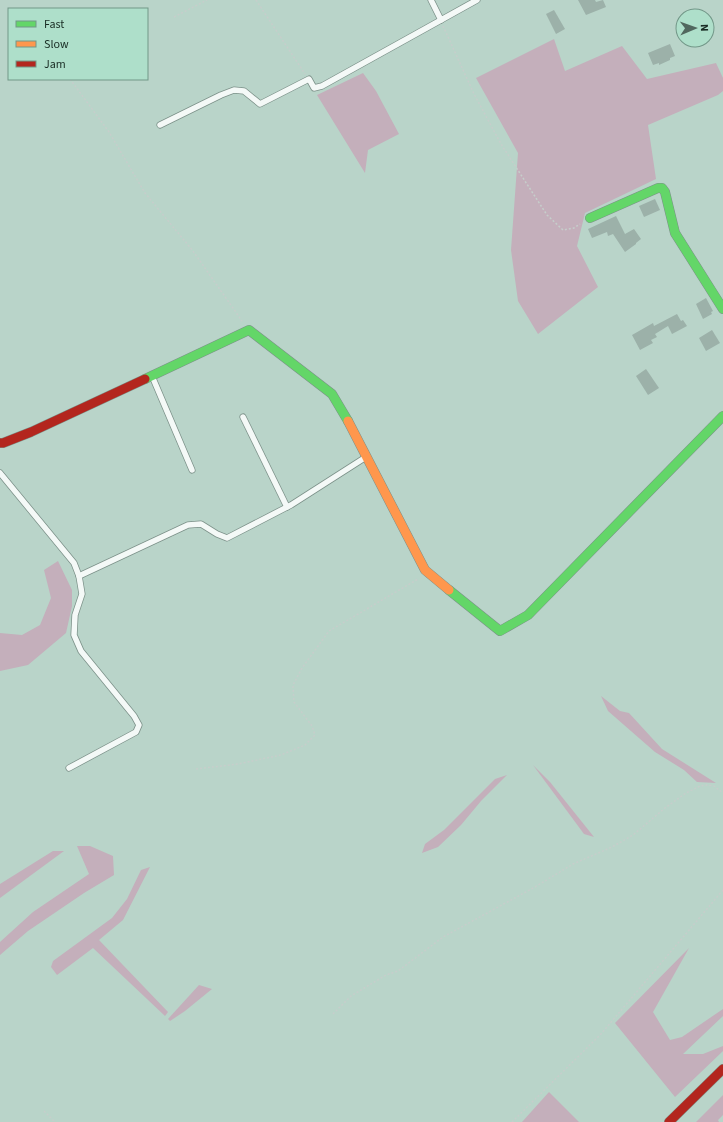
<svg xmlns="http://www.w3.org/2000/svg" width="723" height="1122" font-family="'Source Sans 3',sans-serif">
  <rect width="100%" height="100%" fill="#b9d4c9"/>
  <g fill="#c4afbb">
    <polygon points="554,39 565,71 622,46 647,79 716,63 723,78 723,91 718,95 648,125 656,179 585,213 577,246 598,287 538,334 518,301 511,250 518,153 476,78"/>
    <polygon points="363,73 376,91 399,134 368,150 365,173 317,95"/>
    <polygon points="58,561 72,590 72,606 66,633 28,665 0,671 0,633 22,635 40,625 51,598 44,570"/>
    <polygon points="601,696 620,711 629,713 662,749 716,783 697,782 684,770 655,752 608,711"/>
    <polygon points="533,765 550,782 594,837 584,834"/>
    <polygon points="507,775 481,801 461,825 438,847 422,853 425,844 444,830 495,779"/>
    <polygon points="77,846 90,846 113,856 114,875 84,893 28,931 0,955 0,942 33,912 89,874"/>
    <polygon points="53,851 64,851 0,898 0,884"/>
    <polygon points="150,867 123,920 99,940 168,1012 165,1016 93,948 57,975 51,967 53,961 112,918 127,899 141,870"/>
    <polygon points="689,948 653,1012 670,1040 682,1037 723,1009 723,1016 683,1054 703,1054 723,1046 723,1051 675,1097 615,1023"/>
    <polygon points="199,985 212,989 185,1011 170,1021 168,1019"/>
    <polygon points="549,1092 579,1122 522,1122"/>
    <polygon points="723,1095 723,1115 718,1120 719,1122 696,1122"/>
  </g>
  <g fill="#9cb1a9">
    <polygon points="578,0 595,0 596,2 603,0 606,7 586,15"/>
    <polygon points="554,10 565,29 556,34 546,14"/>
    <polygon points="670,44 675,56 670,58 670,60 659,65 659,63 653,65 648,53"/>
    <polygon points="655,199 660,210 644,217 639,206"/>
    <polygon points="616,216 625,234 634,229 641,239 636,243 636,244 625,252 613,234 608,236 607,232 592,238 588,229"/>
    <polygon points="706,298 713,311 711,312 712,314 703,319 696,304"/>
    <polygon points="677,314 681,321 683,320 687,326 672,334 668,326 655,334 657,337 651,340 653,343 640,350 632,335 653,323 654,326"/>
    <polygon points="712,330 720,343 706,351 699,338"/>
    <polygon points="646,369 659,388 648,395 636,376"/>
  </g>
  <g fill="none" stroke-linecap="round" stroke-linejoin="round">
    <g stroke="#7c9189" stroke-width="7">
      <g id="lane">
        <polyline points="431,0 441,20 477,0"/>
        <polyline points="160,125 221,95 234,90 244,91 260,104 309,79 314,88 322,86 441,20"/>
        <polyline points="152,376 192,470"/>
        <polyline points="243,417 287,507"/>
        <polyline points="0,473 74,563 79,576 82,594 75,615 74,635 81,651 134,716 139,725 136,732 69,768"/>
        <polyline points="79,576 188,525 201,524 217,534 227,538 291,505 366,457"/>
      </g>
    </g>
    <g stroke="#7c9189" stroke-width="10">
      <g id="fast">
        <polyline points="590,218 658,188 662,188 665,192 675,233 723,309"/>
        <polyline points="145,379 249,330 332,394 348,421"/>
        <polyline points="449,590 500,631 528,615 723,416"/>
      </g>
    </g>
    <g stroke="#7c9189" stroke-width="10">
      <polyline id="slow" points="348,421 425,570 449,590"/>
    </g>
    <g stroke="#7c9189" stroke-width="10">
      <g id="jam">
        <polyline points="0,443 3,443 31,432 145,379"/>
        <polyline points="669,1122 723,1069"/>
      </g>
    </g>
    <g stroke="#c6cecb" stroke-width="1.5" stroke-dasharray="2 2" stroke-linecap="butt">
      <polyline points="256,0 305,74"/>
      <polyline points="174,17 207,0"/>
      <polyline points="443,26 474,94 501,144 547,215 563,230 574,228 580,224"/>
      <polyline points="70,79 109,132 145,193 193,251 242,321"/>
      <polyline points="196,769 238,764 281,755 305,745 315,735 312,726 294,702 293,685 302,668 329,631 418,579"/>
      <polyline points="333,1014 351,996 386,975 398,971 443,937 535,887 573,864 612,847 633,835 665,808 686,793 700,786 707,785 714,786 723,793"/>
      <polyline points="44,1111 55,1122"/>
      <polyline points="512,1122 601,1034 723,890"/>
    </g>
    <use href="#lane" stroke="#f4f9f7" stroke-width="5.5"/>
    <use href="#fast" stroke="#63d668" stroke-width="9"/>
    <use href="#slow" stroke="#ff974d" stroke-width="9"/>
    <use href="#jam" stroke="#b3261e" stroke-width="9"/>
  </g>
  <rect x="8" y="8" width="140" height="72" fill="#aedfca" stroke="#729788"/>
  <rect x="16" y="21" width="20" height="6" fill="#63d668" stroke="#729788"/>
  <text x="44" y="28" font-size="12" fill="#192c24">Fast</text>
  <rect x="16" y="41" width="20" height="6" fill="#ff974d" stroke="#729788"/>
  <text x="44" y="48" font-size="12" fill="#192c24">Slow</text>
  <rect x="16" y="61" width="20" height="6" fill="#b3261e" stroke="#729788"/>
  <text x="44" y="68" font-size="12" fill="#192c24">Jam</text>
  <g transform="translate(695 28) rotate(88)"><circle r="19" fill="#aedfca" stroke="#729788"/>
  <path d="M0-3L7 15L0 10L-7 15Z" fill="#51675e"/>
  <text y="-6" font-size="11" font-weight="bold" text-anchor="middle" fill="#192c24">N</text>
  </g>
</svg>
